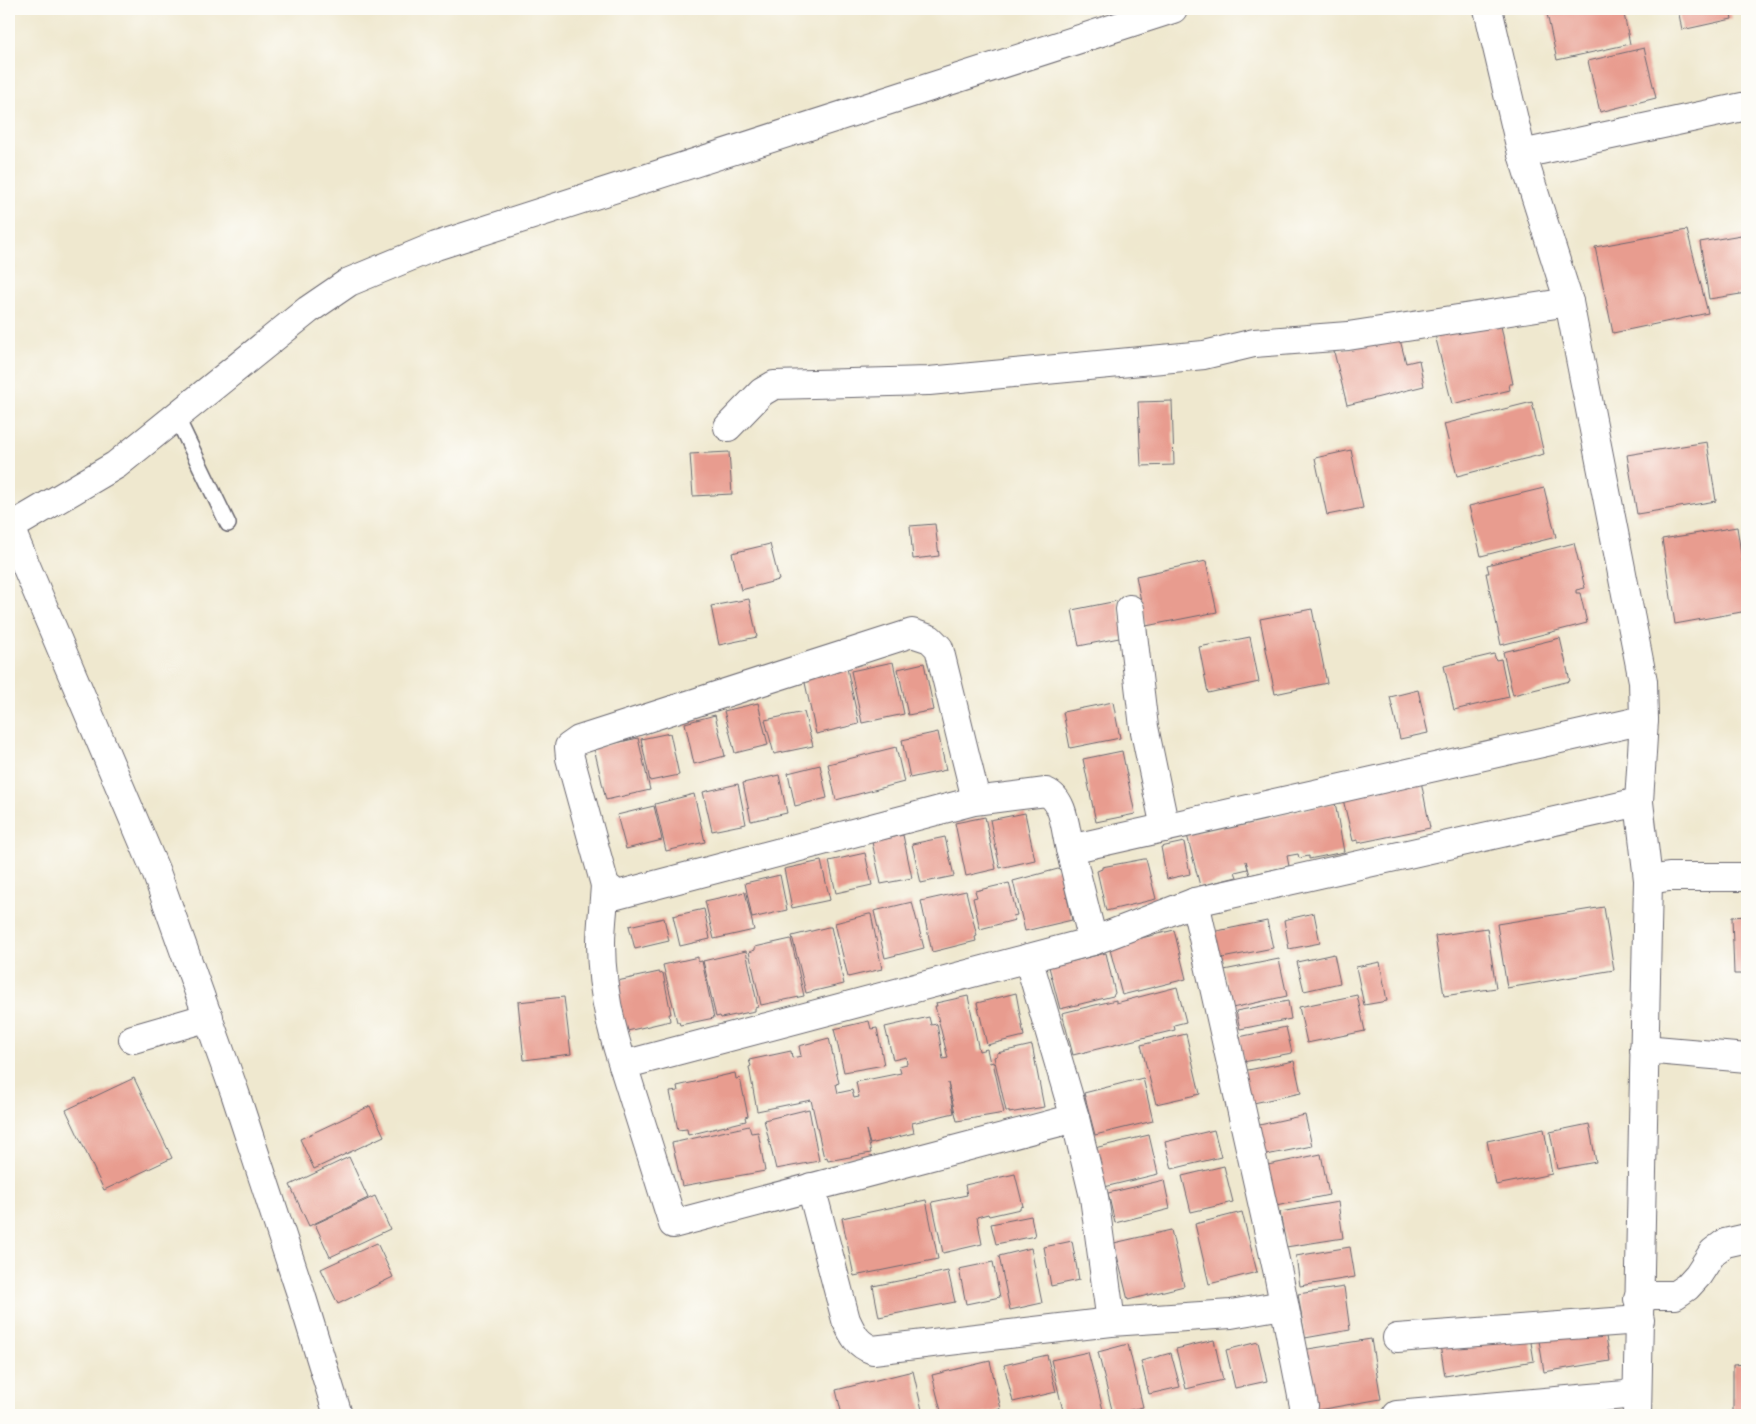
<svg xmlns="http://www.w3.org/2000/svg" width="1756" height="1424" font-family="Delius,sans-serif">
  <rect width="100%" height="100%" fill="#fdfcf7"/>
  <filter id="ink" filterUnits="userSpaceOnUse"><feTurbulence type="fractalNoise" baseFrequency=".02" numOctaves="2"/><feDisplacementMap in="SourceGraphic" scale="10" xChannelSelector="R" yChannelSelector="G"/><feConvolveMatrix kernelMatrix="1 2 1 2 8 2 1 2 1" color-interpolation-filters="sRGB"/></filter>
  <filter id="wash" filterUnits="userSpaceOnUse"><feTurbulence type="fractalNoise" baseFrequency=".0096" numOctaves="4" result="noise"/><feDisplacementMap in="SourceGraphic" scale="20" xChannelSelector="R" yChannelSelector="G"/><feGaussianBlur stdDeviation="1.12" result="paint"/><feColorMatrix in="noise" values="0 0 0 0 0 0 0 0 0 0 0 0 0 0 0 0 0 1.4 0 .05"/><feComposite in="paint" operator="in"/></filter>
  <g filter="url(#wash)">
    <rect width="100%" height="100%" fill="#efe8cf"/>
    <g id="blocks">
      <g fill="#e89c8f">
        <polygon points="1546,9 1623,9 1630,44 1557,60"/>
        <polygon points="1678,9 1730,9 1732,19 1682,30"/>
        <polygon points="1644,48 1656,98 1600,112 1588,61"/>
        <polygon points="1687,230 1708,313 1613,333 1595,247"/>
        <polygon points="1747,234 1747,293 1709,299 1700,242"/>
        <polygon points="1500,321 1513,384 1509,384 1510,390 1452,404 1435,335"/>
        <polygon points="1399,336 1406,363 1419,360 1424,386 1347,405 1334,352"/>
        <polygon points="1172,401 1174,465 1141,466 1138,402"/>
        <polygon points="1532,402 1544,454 1457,476 1444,424"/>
        <polygon points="1707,442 1716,501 1637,514 1627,455"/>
        <polygon points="1351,450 1363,508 1327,515 1315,458"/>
        <polygon points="729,452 732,494 693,496 690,454"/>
        <polygon points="1544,488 1556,537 1481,556 1469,506"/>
        <polygon points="935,524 939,556 913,559 910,526"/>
        <polygon points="1737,527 1747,592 1747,611 1675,624 1662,539"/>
        <polygon points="1574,543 1585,588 1576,590 1576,593 1580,593 1587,623 1501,645 1486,573 1489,573 1487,565"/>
        <polygon points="770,544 779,580 741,590 732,553"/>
        <polygon points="1206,561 1217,612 1146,626 1136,576"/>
        <polygon points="749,599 757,637 719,645 711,606"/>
        <polygon points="1117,601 1124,637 1079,646 1072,610"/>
        <polygon points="1312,609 1327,683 1275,694 1260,619"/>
        <polygon points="1250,637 1259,682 1208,693 1199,647"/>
        <polygon points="1560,638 1570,681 1513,695 1503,652"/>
        <polygon points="1494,654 1496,660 1501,659 1509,697 1454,710 1444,666"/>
        <polygon points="893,662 904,714 862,723 851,671"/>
        <polygon points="924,663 934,710 908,715 898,669"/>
        <polygon points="847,668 859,724 816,734 804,678"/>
        <polygon points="1418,690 1428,733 1400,739 1390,697"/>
        <polygon points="1113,702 1120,738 1070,748 1063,712"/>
        <polygon points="758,703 768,745 735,753 724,711"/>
        <polygon points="804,712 813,746 774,754 765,720"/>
        <polygon points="715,715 725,756 694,764 685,723"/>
        <polygon points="938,732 946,770 910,778 902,740"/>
        <polygon points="670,733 679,775 650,781 641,739"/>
        <polygon points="638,738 650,790 606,800 594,748"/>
        <polygon points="896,747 904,782 836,800 828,764"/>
        <polygon points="1122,751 1135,814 1096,822 1083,759"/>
        <polygon points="820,765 827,798 795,806 788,773"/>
        <polygon points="779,775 787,813 751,821 743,783"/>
        <polygon points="1421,781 1430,828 1358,843 1358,840 1353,841 1342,795"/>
        <polygon points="738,784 746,824 712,831 703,792"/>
        <polygon points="694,794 705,842 666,851 655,804"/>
        <polygon points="1335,803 1344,852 1309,859 1309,856 1299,858 1298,854 1287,856 1289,866 1250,875 1246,861 1248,869 1235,872 1237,877 1200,886 1187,835"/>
        <polygon points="654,806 662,840 626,849 617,815"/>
        <polygon points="1025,813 1035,860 1000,868 990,820"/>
        <polygon points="985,817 996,869 966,876 955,823"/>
        <polygon points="903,835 912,878 881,884 872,842"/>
        <polygon points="945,837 954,876 921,883 912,844"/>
        <polygon points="1184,842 1190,874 1167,879 1161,847"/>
        <polygon points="865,853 872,885 836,893 829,861"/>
        <polygon points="1144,859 1146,859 1156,899 1106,911 1097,871 1102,869 1102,867"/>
        <polygon points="821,861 830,900 792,908 784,869"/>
        <polygon points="1058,869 1061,870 1072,920 1025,931 1013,881"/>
        <polygon points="780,875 787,910 752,918 745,883"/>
        <polygon points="1009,883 1017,915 1013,916 1015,920 980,929 973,898 977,897 975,891"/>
        <polygon points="966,891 977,936 975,937 976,941 932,952 921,901"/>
        <polygon points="745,892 754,930 714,939 705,901"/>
        <polygon points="912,902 924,948 885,958 874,911"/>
        <polygon points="1604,907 1614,970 1507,988 1497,924"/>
        <polygon points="704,909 710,939 680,946 673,916"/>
        <polygon points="1314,913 1320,943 1289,949 1284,920"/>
        <polygon points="869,914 871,914 882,969 848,977 835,923"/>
        <polygon points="1747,916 1747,974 1734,974 1732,917"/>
        <polygon points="664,918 669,941 635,949 629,926"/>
        <polygon points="1267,921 1273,948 1212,960 1207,933"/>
        <polygon points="828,927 831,927 844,984 806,993 792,936"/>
        <polygon points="1487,928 1496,988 1444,996 1435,936"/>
        <polygon points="1174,930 1186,979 1122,995 1109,946"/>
        <polygon points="791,939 804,996 761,1005 749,952 755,950 755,947"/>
        <polygon points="746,951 758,1007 755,1008 755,1011 721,1018 720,1016 716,1017 703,961"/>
        <polygon points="1106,953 1115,993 1113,996 1060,1009 1049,967"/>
        <polygon points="1334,954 1340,983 1304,991 1297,962"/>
        <polygon points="698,957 698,962 702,961 714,1018 680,1025 679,1022 677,1022 663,965"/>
        <polygon points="1279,959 1287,996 1232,1008 1224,970"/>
        <polygon points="1380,962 1387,1001 1364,1005 1356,967"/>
        <polygon points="659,972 660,974 663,973 671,1014 669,1014 670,1021 619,1033 608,983"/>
        <polygon points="1177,987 1186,1022 1174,1025 1175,1030 1073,1055 1062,1013 1116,1000 1116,1003"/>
        <polygon points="1016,993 1024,1036 987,1045 977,1003"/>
        <polygon points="1357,995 1365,1031 1307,1043 1299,1007"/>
        <polygon points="968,996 979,1051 987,1049 990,1063 993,1062 1004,1113 957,1121 948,1083 954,1113 912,1123 914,1133 870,1144 866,1130 871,1153 828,1161 827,1157 824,1158 811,1100 757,1111 749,1067 751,1066 749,1060 791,1051 792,1058 801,1056 799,1046 829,1038 839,1083 836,1084 838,1093 852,1090 854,1098 859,1097 856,1082 901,1073 899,1066 907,1064 906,1057 893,1060 885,1027 929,1017 931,1025 937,1024 943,1059 948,1058 935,1006 937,1006 936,1003"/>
        <polygon points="564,997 571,1054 524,1060 518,1002"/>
        <polygon points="1288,1001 1291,1019 1240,1029 1236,1011"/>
        <polygon points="869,1021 871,1029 877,1028 884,1065 844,1072 834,1029"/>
        <polygon points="1286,1027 1292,1053 1243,1062 1239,1037"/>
        <polygon points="1186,1034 1200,1094 1156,1104 1141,1045"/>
        <polygon points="1032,1045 1044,1107 1009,1113 1009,1111 1006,1111 994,1057 997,1056 997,1053"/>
        <polygon points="1294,1061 1301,1093 1244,1105 1238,1072"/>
        <polygon points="735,1073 736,1079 740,1078 748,1116 745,1117 746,1121 688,1135 687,1129 678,1130 670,1092 678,1091 677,1086"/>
        <polygon points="134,1078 172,1158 104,1190 66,1110"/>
        <polygon points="1143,1078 1153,1121 1095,1135 1084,1093"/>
        <polygon points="370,1106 384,1136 314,1169 300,1139"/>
        <polygon points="809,1109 819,1161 776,1169 764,1120"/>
        <polygon points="1305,1115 1312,1146 1261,1156 1255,1126"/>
        <polygon points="1589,1124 1596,1162 1557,1169 1550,1132"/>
        <polygon points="749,1126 751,1133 758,1132 765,1171 682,1186 672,1143"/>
        <polygon points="1544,1129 1552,1174 1496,1185 1487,1141"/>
        <polygon points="1214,1130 1221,1157 1172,1169 1165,1142"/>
        <polygon points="1149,1135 1158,1174 1096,1189 1086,1150"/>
        <polygon points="1321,1154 1329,1195 1271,1207 1263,1166"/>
        <polygon points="349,1157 368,1198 309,1226 290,1185"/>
        <polygon points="1224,1166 1233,1202 1191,1212 1182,1176"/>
        <polygon points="1015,1174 1023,1206 1020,1207 1020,1209 989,1216 988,1214 977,1217 982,1244 943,1253 932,1202 967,1195 965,1185"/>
        <polygon points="1164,1180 1170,1209 1115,1223 1108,1193"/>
        <polygon points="375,1196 390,1229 330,1257 315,1224"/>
        <polygon points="926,1200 938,1259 854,1276 842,1218"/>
        <polygon points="1338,1202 1343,1238 1286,1247 1280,1212"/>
        <polygon points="1242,1212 1257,1272 1209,1284 1195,1224"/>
        <polygon points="1031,1216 1035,1236 996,1244 991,1224"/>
        <polygon points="1171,1230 1184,1286 1128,1300 1114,1243"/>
        <polygon points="1072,1241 1079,1280 1051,1286 1044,1247"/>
        <polygon points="377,1243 393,1277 338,1304 321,1269"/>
        <polygon points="1350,1247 1355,1277 1300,1286 1296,1256"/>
        <polygon points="1031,1248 1042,1303 1010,1310 999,1256"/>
        <polygon points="993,1262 1000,1297 966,1304 959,1269"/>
        <polygon points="948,1271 955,1302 879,1317 873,1286"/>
        <polygon points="1344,1287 1350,1330 1305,1338 1298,1294"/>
        <polygon points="1604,1324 1610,1361 1544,1372 1538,1334"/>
        <polygon points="1529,1330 1534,1361 1445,1376 1440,1345"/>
        <polygon points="1371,1339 1381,1399 1312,1411 1302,1350"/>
        <polygon points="1214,1340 1223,1380 1186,1389 1176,1349"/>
        <polygon points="1258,1342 1267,1381 1235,1388 1226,1350"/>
        <polygon points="1128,1344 1143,1407 1113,1414 1098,1352"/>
        <polygon points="1088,1352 1103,1410 1079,1415 1064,1415 1051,1360"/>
        <polygon points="1171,1353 1180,1387 1149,1394 1141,1361"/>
        <polygon points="1047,1355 1056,1392 1013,1402 1004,1365"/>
        <polygon points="990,1361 1001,1409 975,1415 942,1415 932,1375"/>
        <polygon points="1747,1364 1747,1415 1733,1415 1733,1365"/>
        <polygon points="913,1371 922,1410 901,1415 842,1415 836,1390"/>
      </g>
    </g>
  </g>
  <g filter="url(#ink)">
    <use href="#blocks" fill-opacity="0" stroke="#6a676f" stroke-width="1"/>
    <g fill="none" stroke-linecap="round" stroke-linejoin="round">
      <g stroke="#6a676f" stroke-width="18">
        <polyline id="lane" points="176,416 228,524"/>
      </g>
      <g stroke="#6a676f" stroke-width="30">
        <g id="street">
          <polyline points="1522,154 1569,302 1643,681 1644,720 1639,802 1648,880 1637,1415"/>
          <polyline points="728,427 762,392 774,385 929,381 1204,355 1254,343 1348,336 1569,302"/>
          <polyline points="9,528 116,465 308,310 349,282 436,246 1173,9"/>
          <polyline points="10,528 156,872 235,1093 300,1291 338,1415"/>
          <polyline points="1130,609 1144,727 1165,828"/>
          <path d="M974,801L617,895L605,885L570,758L569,747L579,740L912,633L930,639L939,648L973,787L974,801L1046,792C1065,800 1065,831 1070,849L1644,720"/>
          <polyline points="1070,849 1093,941 623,1065 673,1224 1075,1118"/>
          <polyline points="1648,880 1669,877 1747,877"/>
          <path d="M605,885C604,904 601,924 601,943C601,985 610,1026 623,1065"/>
          <polyline points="1195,902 1279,1278 1304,1406"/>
          <polyline points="1093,941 1195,902 1639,802"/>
          <polyline points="1028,958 1075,1118 1094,1197 1111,1322"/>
          <polyline points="133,1039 209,1017"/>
          <polyline points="1644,1049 1747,1058"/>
          <path d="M811,1187L846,1320C853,1335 857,1344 873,1350L1111,1322L1231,1314L1283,1305"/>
          <polyline points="1638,1299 1653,1295 1675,1295 1687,1287 1698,1275 1713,1252 1725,1243 1747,1238"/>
          <polyline points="1397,1338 1640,1320"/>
          <polyline points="1397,1415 1625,1395 1637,1390"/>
        </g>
      </g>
      <g stroke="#6a676f" stroke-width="30">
        <polyline id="secondary" points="1488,9 1522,154 1747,106"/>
      </g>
      <use href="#lane" stroke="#fff" stroke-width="15"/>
      <use href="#street" stroke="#fff" stroke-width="28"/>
      <use href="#secondary" stroke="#fff" stroke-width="28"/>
    </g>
  </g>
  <rect width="1756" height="1424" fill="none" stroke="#fdfcf7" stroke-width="30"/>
</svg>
